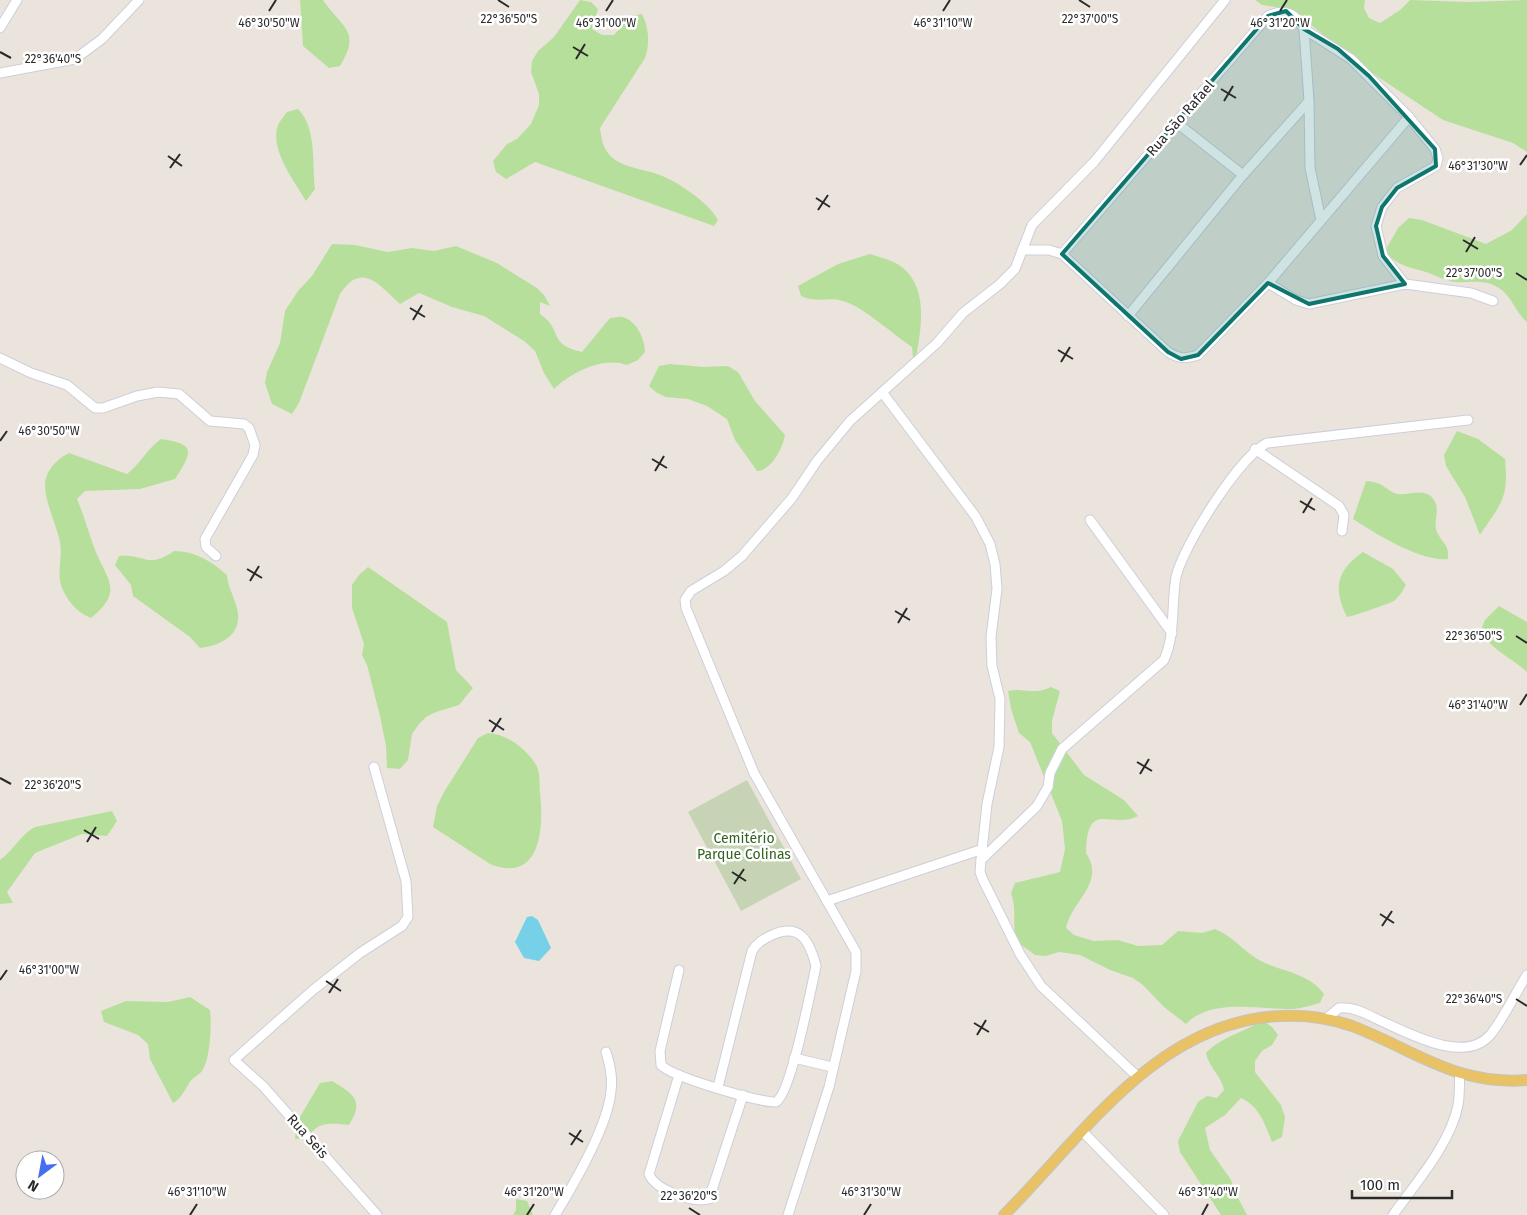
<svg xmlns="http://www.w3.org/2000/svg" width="1527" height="1215" font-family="'Fira Sans',sans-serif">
  <rect width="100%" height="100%" fill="#ebe4dd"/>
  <g fill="#b7df9c">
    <path d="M300,0H323C342,28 362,31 340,66L329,68L303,46Z"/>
    <path d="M580,0L591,2L598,9L592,29L602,35H614L631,16L642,14C649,27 650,44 645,58L600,128C601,135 602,144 606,150C615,166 638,168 654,173C673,178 709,202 718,220L714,226L535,162L506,179L496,172L493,161L507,144L517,139L531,124L539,105V94L531,72L532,61L538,51L554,37Z"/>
    <polygon points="1255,0 1365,0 1364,8 1369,18 1380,23 1400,10 1410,0 1469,2 1527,0 1527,152 1513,143 1443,120 1357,63 1309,23 1288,9 1262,5"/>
    <path d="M298,109C317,128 312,164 315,189L306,201C295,182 269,149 278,125C280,121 284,116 287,112Z"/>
    <path d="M1527,214V322C1515,312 1511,294 1497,287C1484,279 1469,283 1455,282C1446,281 1437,276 1429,273C1411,267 1397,267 1385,251L1398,228L1409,218L1422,220L1486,244L1512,230Z"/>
    <path d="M332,244L355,245L388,252L412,248L434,251L456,246L497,263L537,288L544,295L550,306L540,302V314C564,330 546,344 582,352L610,318C613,318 619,316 622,317C637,320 645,340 645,352L638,360L627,365C604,356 571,372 554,389L544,373L535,351L524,341L484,316L452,307L419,293L400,304C380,286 362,260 340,294L299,403L292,414L272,404L265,383L267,372L280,343L285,311L298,291L312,276Z"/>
    <path d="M870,254C879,257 891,260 899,265C932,287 920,336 914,369L912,347C894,335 862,306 843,301C828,296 819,304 801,296L798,286L838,264Z"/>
    <path d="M670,364L704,367L728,366L738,372L755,401L785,435C783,448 771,471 757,471L735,440L727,419L707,406L688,399L666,397L657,393L649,386L659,366Z"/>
    <path d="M1457,431L1478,439L1505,459C1509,499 1501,503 1480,535L1465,497L1446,466L1444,455Z"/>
    <path d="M161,439C197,444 192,452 175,479L140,489L85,491L77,499C84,515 88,531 94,547C105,578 126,590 91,618C77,613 68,601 62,588C56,573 63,558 60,542C57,526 41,494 46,478C49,467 59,458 69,453L127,474C140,464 147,449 161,439Z"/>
    <path d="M1366,481C1385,482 1387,492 1398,494C1409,496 1429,485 1436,504C1439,513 1433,524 1437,532C1443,545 1449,543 1448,559C1421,562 1376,534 1353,519Z"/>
    <path d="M174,551C195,551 211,561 227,575C228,589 236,599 238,613C241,636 219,646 200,648L190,637L133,596L131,585L115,565L119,556C146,553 146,570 174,551Z"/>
    <path d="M1363,552L1393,569L1406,585C1403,590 1399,597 1394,601C1391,603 1351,617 1347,617C1333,588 1336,571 1363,552Z"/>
    <polygon points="368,567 447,622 456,670 473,688 459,705 436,712 426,717 419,724 412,734 408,760 400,769 387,768 386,746 380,716 367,665 362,655 364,644 352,608 352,585 359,575"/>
    <path d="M1499,606L1527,622V672C1511,657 1491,651 1481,630L1485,620Z"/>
    <path d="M1051,687L1060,691L1052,721V733L1084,775L1124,800L1138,816C1111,830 1087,798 1086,853C1106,883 1072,900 1066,928L1074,935L1094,941L1118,940L1138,946L1162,945L1178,931L1202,933L1215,929C1234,937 1242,950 1259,960C1281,972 1308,972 1324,994L1320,1003C1312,1005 1302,1008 1294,1009C1260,1010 1212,997 1186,1024L1164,1007L1143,985L1133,978L1110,970L1080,955L1059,952L1046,956L1035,955L1016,941C1012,924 1017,909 1011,893L1015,883L1060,872L1065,849L1062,821L1030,742L1019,733L1011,709L1008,691C1025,687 1033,696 1051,687Z"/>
    <path d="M488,733C507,734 525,748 535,763C541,772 539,783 540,793C544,828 541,884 490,864L433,827L437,806L444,792L478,738Z"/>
    <path d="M112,811L117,821L107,836L82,834L35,853L7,892L13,903L0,904V860C14,850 20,835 35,827Z"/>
    <path d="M190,997L210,1010C212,1024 210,1061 202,1071C198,1076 193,1077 190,1082C185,1089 181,1099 173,1103L150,1059L148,1044L138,1035L104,1022L101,1011L126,1001L168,1002Z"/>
    <path d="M1262,1020L1272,1027L1278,1035L1272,1045L1262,1051L1255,1061V1072L1281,1105L1285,1117L1282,1137L1272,1142C1265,1124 1259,1106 1241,1098L1225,1115L1205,1128L1210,1150L1231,1180L1236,1194L1247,1215H1221L1180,1152L1178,1141L1198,1102L1207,1096L1217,1098L1224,1090C1221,1075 1209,1068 1206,1053C1222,1036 1244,1033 1262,1020Z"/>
    <path d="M332,1081C353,1094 365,1100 349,1125C330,1123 318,1121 307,1138L295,1139L297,1122L320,1083Z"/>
    <polygon points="516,1199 527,1201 533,1215 513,1215 516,1210"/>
  </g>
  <polygon fill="#c6d4b5" points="747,780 801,879 741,911 688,812"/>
  <polygon fill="#76d0e8" points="532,916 538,920 551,948 539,961 524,958 515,942 527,917"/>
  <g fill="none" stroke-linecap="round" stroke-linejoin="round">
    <g stroke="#cbcfdb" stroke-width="11">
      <g id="minor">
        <polyline points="0,28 17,0"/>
        <polyline points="1304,29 1351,59 1409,117 1435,149 1438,158 1436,166 1397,188 1382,207 1376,226 1383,256 1405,284 1471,293 1493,301"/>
        <polyline points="0,73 75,59 102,39 139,0"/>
        <polyline points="1177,123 1243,175"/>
        <path d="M1022,250H1049L1062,254L1168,352C1179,359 1186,359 1198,355L1268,283L1409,117"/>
        <path d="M1062,254L1268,16C1285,8 1295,13 1304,29L1309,101L1310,168L1321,220"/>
        <polyline points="1268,283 1296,300 1309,304 1405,284"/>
        <polyline points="1128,316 1243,175 1309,101"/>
        <polyline points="0,358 31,373 67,385 95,408 103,408 137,396 158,392 179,394 210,421 244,424 249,428 255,445 253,455 205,539 206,547 216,556"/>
        <path d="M882,392L976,517L990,544L995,564L997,589L991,637L992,666L1000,699L999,747L987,804L981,860L1037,806L1048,787L1050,773L1062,749L1164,660C1176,633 1171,605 1176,577C1183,546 1239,457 1267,443L1468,420"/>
        <polyline points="1255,449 1339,506 1344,515 1342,531"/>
        <polyline points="1090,520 1172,633"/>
        <polyline points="374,767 406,881 408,917 402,926 360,953 313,990 234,1060 263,1086 377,1215"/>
        <polyline points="981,860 980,872 983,880 1020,954 1041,986 1138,1077"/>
        <polyline points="827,901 980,850"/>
        <path d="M679,970L660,1051L661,1065C672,1077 758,1102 776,1102C791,1093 811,989 816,966C809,939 799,922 770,936C762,940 757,943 752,951L718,1087"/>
        <path d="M1327,1018L1339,1008C1354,1006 1368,1015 1381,1021C1410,1034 1466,1065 1491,1034C1505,1016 1515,994 1527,975"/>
        <polyline points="794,1058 832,1067"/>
        <path d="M679,1075L649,1174C655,1190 693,1203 709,1199L743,1095"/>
        <polyline points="1083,1132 1164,1215"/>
        <path d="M555,1215C574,1184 608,1126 611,1091C613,1077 610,1065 606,1052"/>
        <polyline points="788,1215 829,1087 856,971 856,952 754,773 686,608 685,600 691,591 724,571 742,556 792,498 817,461 850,421 937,343 963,313 1000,284 1015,269 1032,225 1094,162 1225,0"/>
        <path d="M1393,1215C1415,1184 1451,1143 1458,1105C1460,1095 1459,1083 1460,1073"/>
      </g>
    </g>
    <g stroke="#c3c3c3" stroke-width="12">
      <path id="major" d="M1004,1215C1083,1136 1158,1020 1282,1016C1306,1015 1329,1018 1352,1026C1415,1050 1456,1086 1527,1080"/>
    </g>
    <use href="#minor" stroke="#fff" stroke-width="9"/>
    <use href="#major" stroke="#e9c265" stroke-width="10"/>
  </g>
  <path fill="#0f766e" fill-opacity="0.2" stroke="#0f766e" stroke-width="4" stroke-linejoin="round" d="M1286,11L1304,29L1338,49L1369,76L1435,149L1436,166L1397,188L1382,207L1376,226L1383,256L1405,284L1309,304L1268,283L1198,355L1181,359L1168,352L1062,254L1268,16Z"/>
  <path fill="none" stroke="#2a2a2a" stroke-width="2" d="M498,0L509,7M1079,0L1090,7M269,11L276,0M606,11L613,0M943,11L950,0M1280,11L1287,0M573,47L588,56M0,52L11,58M576,59L585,44M1221,89L1236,98M1224,101L1233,86M168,156L182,166M1520,165L1527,155M170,168L180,154M816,198L830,207M818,210L828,195M1463,240L1478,249M1466,252L1475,237M1516,273L1527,280M410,308L425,317M413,320L422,305M1058,350L1073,359M1061,362L1070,347M0,441L7,431M652,459L667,468M655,471L664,456M1300,501L1315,510M1303,513L1312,498M247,569L262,578M250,581L259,566M895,611L910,620M898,623L907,608M1516,636L1527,643M1520,705L1527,694M489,720L504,730M492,732L501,718M1137,762L1152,771M1140,774L1149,759M0,778L11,784M84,830L99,839M87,842L96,827M732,872L746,881M734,884L744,869M1380,914L1394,923M1382,926L1392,911M0,980L7,970M326,981L341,991M329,993L338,979M1516,999L1527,1006M974,1023L989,1032M977,1035L986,1020M569,1133L583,1142M571,1145L581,1130M689,1208L700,1215M190,1215L197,1204M527,1215L534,1204M864,1215L871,1204M1202,1215L1208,1204"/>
  <g text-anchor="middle" stroke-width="5" stroke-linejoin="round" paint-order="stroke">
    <g font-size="14" fill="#2a2a2a" stroke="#fff">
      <text transform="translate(1180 118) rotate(-49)" y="5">Rua São Rafael</text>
      <text transform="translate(308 1136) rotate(48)" y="5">Rua Seis</text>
    </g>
    <g font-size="14" fill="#30631e" stroke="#fff">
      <text x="744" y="843">Cemitério<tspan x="744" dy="16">Parque Colinas</tspan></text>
    </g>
  </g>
  <g font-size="12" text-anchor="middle" fill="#2a2a2a" stroke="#fff" stroke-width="5" stroke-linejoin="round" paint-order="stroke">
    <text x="509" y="23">22°36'50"S</text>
    <text x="1090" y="23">22°37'00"S</text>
    <text x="269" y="27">46°30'50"W</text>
    <text x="606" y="27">46°31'00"W</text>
    <text x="943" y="27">46°31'10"W</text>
    <text x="1280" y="27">46°31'20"W</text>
    <text x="53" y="63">22°36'40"S</text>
    <text x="1478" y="170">46°31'30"W</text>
    <text x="1474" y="277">22°37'00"S</text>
    <text x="49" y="435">46°30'50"W</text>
    <text x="1474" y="640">22°36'50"S</text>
    <text x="1478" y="709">46°31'40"W</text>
    <text x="53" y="789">22°36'20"S</text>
    <text x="49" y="974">46°31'00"W</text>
    <text x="1474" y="1003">22°36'40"S</text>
    <text x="197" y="1196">46°31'10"W</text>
    <text x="534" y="1196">46°31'20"W</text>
    <text x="871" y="1196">46°31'30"W</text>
    <text x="1208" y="1196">46°31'40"W</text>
    <text x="689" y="1200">22°36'20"S</text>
  </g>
  <g transform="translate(40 1175) rotate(212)"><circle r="24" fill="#ffffff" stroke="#aaaaaa"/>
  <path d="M0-4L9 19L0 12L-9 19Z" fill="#466ff0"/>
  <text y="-8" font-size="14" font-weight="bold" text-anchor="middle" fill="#2a2a2a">N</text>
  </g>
  <path d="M1352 1190v8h100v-8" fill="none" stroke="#2a2a2a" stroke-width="2.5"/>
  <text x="1360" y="1190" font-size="15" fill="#2a2a2a" stroke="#ffffff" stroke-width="4" paint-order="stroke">100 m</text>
</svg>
